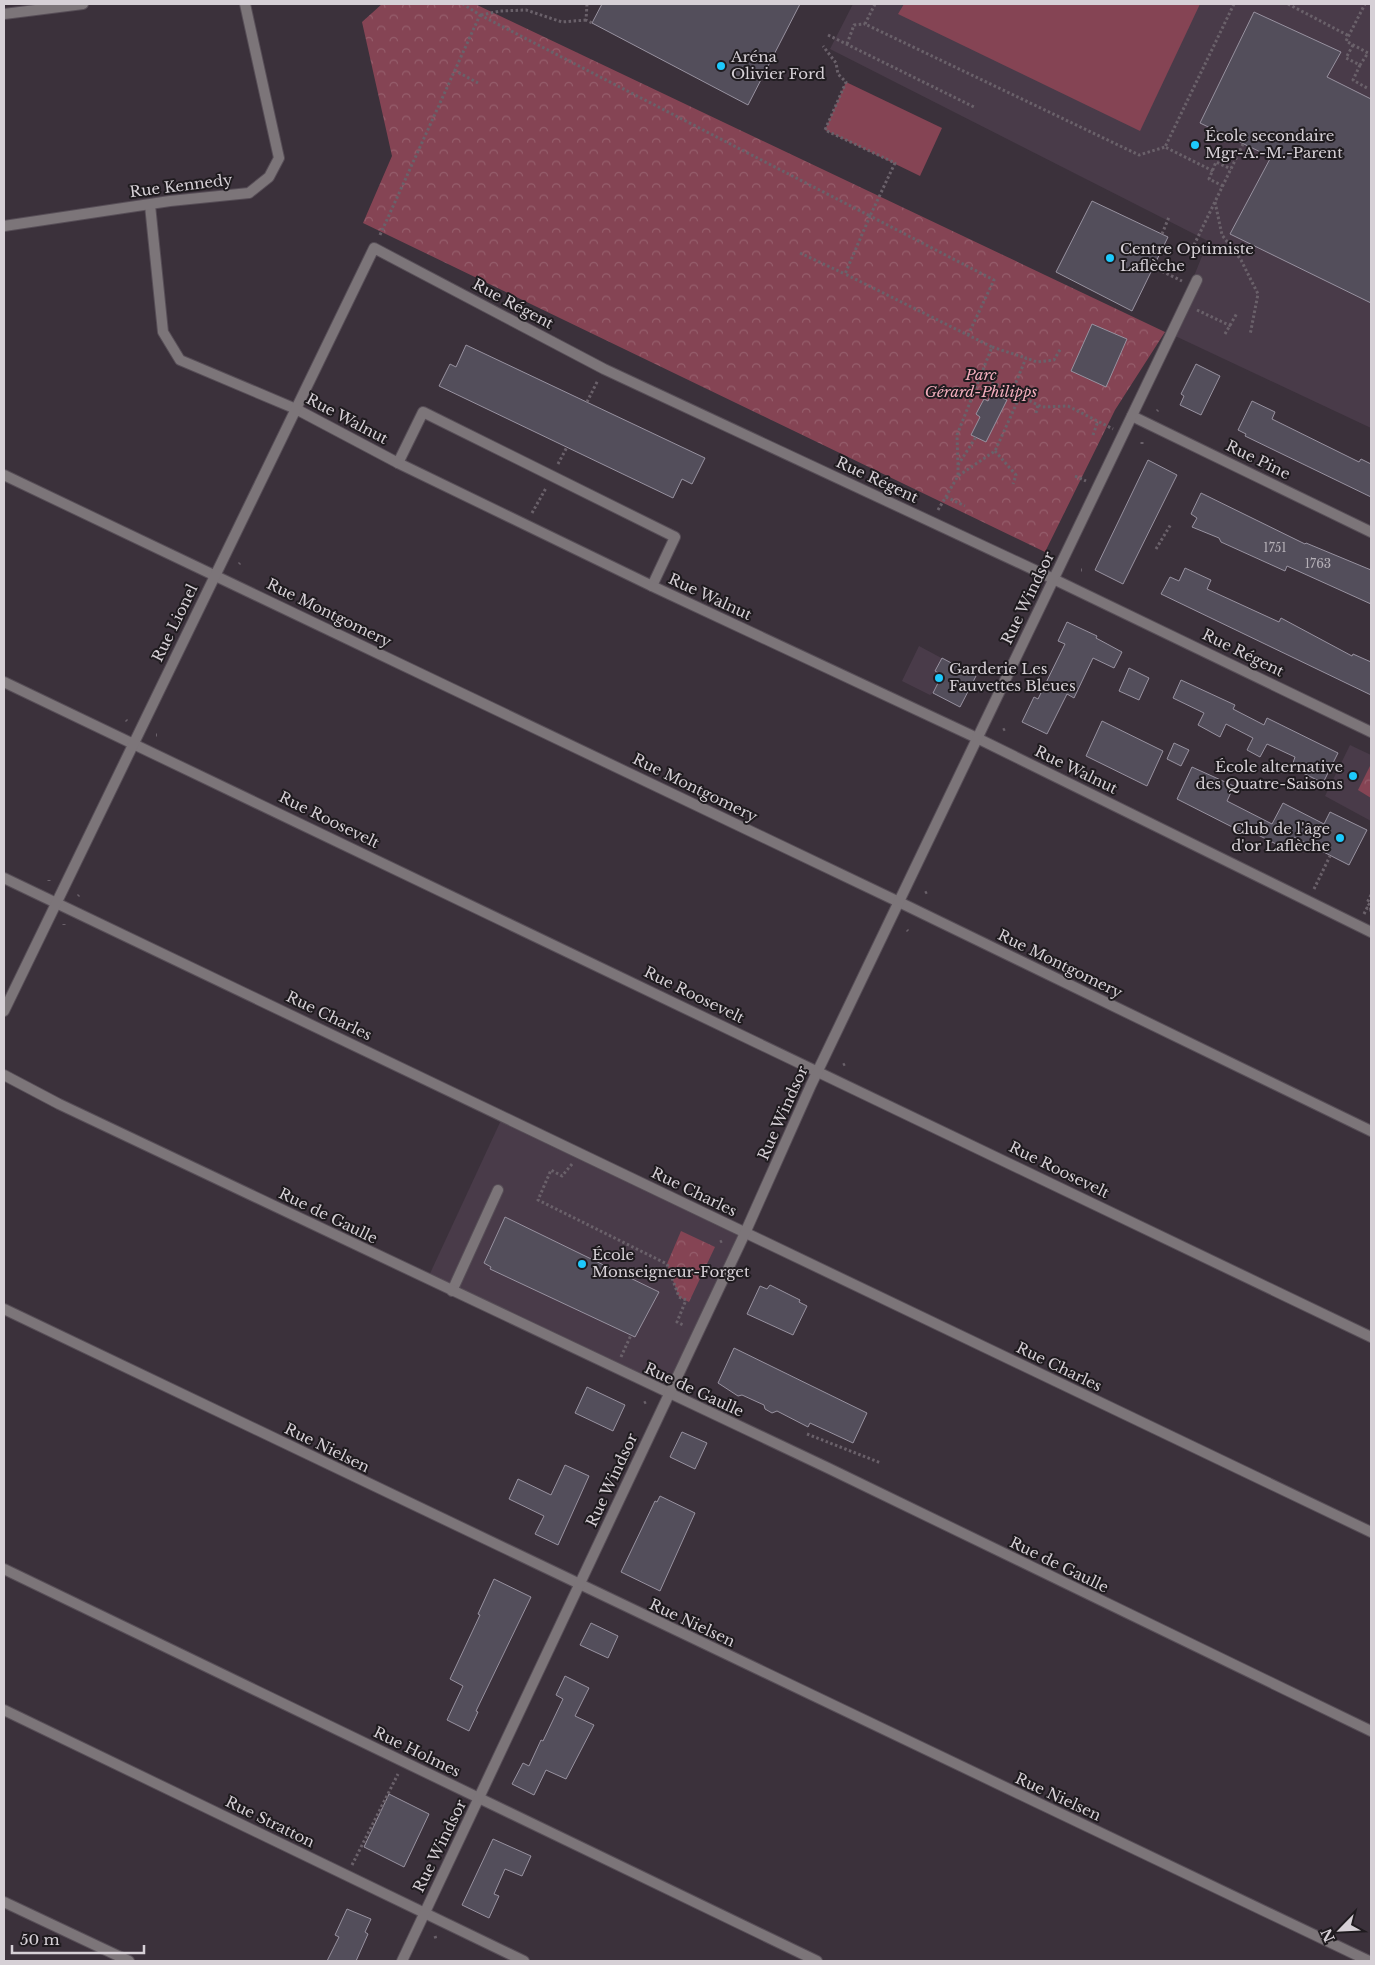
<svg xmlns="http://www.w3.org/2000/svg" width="1375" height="1965" font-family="'Libre Baskerville',serif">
  <defs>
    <pattern id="park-crowns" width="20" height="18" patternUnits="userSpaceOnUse" patternTransform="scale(1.25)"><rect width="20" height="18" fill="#854454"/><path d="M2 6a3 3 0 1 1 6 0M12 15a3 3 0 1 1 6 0" fill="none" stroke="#965e6c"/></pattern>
  </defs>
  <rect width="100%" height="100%" fill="#3b313b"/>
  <g fill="#493b49">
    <polygon points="853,4 1371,4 1371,428 1171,334 1208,241 830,49"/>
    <polygon points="919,646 975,676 960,707 933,693 930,695 902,681"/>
    <polygon points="1350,745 1371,755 1371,821 1325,796"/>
    <polygon points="503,1116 745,1233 668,1394 427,1280"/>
  </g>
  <g fill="#854454">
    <polygon points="904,4 1200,4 1140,131 898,14"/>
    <polygon points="846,82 942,128 920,176 825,130"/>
  </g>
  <g fill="url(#park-crowns)">
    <polygon points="382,4 475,4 1165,332 1115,410 1045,552 363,223 392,156 362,22"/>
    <polygon points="1371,764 1371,798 1358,790"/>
    <polygon points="681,1231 715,1247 689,1302 679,1297 667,1264"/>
  </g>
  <g fill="#534e5b" stroke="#9892a0">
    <polygon points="602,4 800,4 748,105 592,23"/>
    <polygon points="1254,12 1341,52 1327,77 1371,99 1371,303 1230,234 1271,157 1200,123"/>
    <polygon points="1092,201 1168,237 1132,311 1056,272"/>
    <polygon points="1092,324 1127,339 1106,387 1071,371"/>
    <polygon points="466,345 705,458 692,484 682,479 673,498 439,386 450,364 456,367"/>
    <polygon points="1196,364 1220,376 1201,415 1180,405 1184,396 1181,394"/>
    <polygon points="992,393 1007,400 986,442 971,435 980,417 976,414 984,399 988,401"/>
    <polygon points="1252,401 1275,412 1272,419 1359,462 1361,459 1371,464 1371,497 1245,436 1246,434 1238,430"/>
    <polygon points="1148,460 1177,475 1123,584 1095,570"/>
    <polygon points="1201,493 1305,544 1306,543 1371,570 1371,604 1287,566 1285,571 1221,542 1219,538 1192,527 1197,518 1191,514"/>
    <polygon points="1185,568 1211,580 1207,589 1279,622 1281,618 1352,656 1353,654 1371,662 1371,695 1161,594 1170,577 1179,581"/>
    <polygon points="1067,622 1097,636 1096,638 1122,652 1114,668 1093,658 1074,698 1067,694 1047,734 1022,722 1034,697 1038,699 1065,644 1058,641"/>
    <polygon points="942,658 976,676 960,707 933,693 942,675 935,671"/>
    <polygon points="1129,668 1149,678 1139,700 1119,691"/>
    <polygon points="1181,680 1235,705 1233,709 1264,725 1267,718 1338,753 1323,783 1301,772 1303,768 1293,763 1295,757 1267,744 1260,757 1247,750 1253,738 1226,724 1220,737 1198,725 1204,713 1173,698"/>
    <polygon points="1102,721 1163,751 1147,786 1086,756"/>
    <polygon points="1174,743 1189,750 1181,766 1167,759"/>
    <polygon points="1192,767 1234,786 1227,801 1272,824 1283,803 1324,824 1330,812 1367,830 1349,865 1294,837 1288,850 1246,829 1244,833 1177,799"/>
    <polygon points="505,1217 659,1292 635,1337 490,1269 491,1267 484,1263"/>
    <polygon points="770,1285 800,1300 799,1302 807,1306 793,1335 747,1314 760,1286 767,1289"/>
    <polygon points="734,1348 867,1413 853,1443 810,1423 808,1427 777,1411 772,1413 765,1409 764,1405 742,1395 738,1396 718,1383"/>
    <polygon points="587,1387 625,1405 613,1431 575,1413"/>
    <polygon points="682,1432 707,1443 695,1469 670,1457"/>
    <polygon points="565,1465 589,1476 558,1545 535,1534 544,1516 509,1499 518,1479 551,1495"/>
    <polygon points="660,1496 695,1513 660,1591 621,1572 655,1501 657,1502"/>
    <polygon points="494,1579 531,1597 476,1711 478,1712 469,1731 447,1720 463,1686 450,1679 480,1615 478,1614"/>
    <polygon points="591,1623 618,1636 608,1658 580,1645"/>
    <polygon points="565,1676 589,1688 575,1716 594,1725 566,1779 546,1770 534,1795 512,1784 523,1763 529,1766 541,1740 543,1741 563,1699 556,1695"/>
    <polygon points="389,1794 429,1814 404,1867 364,1847"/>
    <polygon points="493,1839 531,1856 522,1876 505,1869 494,1894 499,1896 489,1918 462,1905"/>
    <polygon points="347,1909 371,1919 365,1932 368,1934 356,1961 327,1961 339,1937 335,1935"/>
  </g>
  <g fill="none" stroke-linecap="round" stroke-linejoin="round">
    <g stroke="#574e57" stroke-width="12">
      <g id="lane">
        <polyline points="398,463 423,412 675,537 652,586"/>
        <polyline points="452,1291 498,1190"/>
      </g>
    </g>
    <g stroke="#574e57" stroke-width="12">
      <g id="street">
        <polyline points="4,14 83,4"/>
        <polyline points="150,205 163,332 180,360 296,409 398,463 652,586 977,738 1371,932"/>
        <polyline points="4,226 170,201 249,193 269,177 279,158 245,4"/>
        <polyline points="1132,416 1371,532"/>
        <polyline points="4,475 899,902 1371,1131"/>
        <polyline points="4,682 1371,1337"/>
        <polyline points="4,878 1371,1532"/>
        <polyline points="4,1011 374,248 604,369 1041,573 1371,732"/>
        <polyline points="4,1075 59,1104 828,1468 1371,1731"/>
        <polyline points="4,1309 1369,1961"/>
        <polyline points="4,1569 817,1961"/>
        <polyline points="4,1710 524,1961"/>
        <polyline points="4,1902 129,1961"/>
        <polyline points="402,1961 745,1233 811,1085 1197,280"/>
      </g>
    </g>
    <g stroke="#6a616a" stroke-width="3" stroke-dasharray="2.5 2.5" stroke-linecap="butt">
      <polyline points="587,4 586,20 592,23"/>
      <polyline points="875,4 865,24 1139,155 1165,147"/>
      <polyline points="1288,4 1349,36"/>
      <polyline points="480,15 870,216 895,163 825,130 846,82 838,74 836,63 823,46"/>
      <polyline points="481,15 500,11 526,10 562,22 586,20"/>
      <polyline points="828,35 974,107"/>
      <polyline points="847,44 854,25 865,24"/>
      <polyline points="1353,45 1346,58 1360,65 1368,53 1346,41 1365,4"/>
      <polyline points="1360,65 1353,80 1367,88"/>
      <polyline points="454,70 478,83"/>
      <polyline points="1213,171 1165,147 1234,4"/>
      <polyline points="1223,186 1209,179 1216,162 1231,169"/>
      <polyline points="1215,202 1222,235 1241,260 1258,294 1250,335"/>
      <polyline points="1162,234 1169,217"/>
      <polyline points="380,235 480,15 463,4"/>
      <polyline points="1194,245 1243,144"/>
      <polyline points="800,253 845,274"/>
      <polyline points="1153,267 1182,281"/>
      <polyline points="1197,310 1233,327"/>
      <polyline points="1225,334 1237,313"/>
      <polyline points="992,347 1026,358"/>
      <polyline points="974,373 1020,396"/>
      <polyline points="1012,392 1026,358 1037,362 1054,360 1061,348"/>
      <polyline points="587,402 598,380"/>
      <polyline points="1157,411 1158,410"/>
      <polyline points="1036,413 1038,405"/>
      <polyline points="1093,435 1098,421"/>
      <polyline points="1142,442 1142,444"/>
      <polyline points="995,451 1016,475 1013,484"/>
      <polyline points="558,464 567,447"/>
      <polyline points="958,465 957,435 992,347 845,274 870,216 994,280 968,335"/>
      <polyline points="958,475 958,465 976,437"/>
      <polyline points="1075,476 1086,481"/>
      <polyline points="946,497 965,506"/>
      <polyline points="938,510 958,476 995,451 1020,396 1042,407 1068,406 1113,429"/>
      <polyline points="532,513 546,488"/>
      <polyline points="1156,549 1171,524"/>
      <polyline points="239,564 240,563"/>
      <polyline points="1081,570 1082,570"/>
      <polyline points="971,685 984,692"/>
      <polyline points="126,720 127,721"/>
      <polyline points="1003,730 1005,729"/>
      <polyline points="156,735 157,735"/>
      <polyline points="49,880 49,881"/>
      <polyline points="1314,889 1330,856"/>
      <polyline points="925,893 927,892"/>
      <polyline points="1371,895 1367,903 1371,906"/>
      <polyline points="78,896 79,895"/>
      <polyline points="1364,914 1367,908 1370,910 1371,907"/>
      <polyline points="64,925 64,924"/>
      <polyline points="907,930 908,931"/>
      <polyline points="843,1065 845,1064"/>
      <polyline points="572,1164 562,1176 551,1170 538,1200 667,1264 679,1297 686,1300 677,1322 683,1325"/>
      <polyline points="736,1208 737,1210"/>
      <polyline points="720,1242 722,1241"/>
      <polyline points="621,1357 631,1335"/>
      <polyline points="644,1403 646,1402"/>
      <polyline points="807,1434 881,1463"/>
      <polyline points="352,1865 398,1774"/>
      <polyline points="435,1936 436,1939"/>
    </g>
    <use href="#lane" stroke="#7c7579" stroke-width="10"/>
    <use href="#street" stroke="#7c7579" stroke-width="10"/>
  </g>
  <g fill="#1dc9fc" stroke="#1f1b1f" stroke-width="2">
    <circle cx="721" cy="66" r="5"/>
    <circle cx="1195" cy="145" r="5"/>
    <circle cx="1110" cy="258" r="5"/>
    <circle cx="939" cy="678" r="5"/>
    <circle cx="1353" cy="776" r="5"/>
    <circle cx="1340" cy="838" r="5"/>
    <circle cx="582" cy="1264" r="5"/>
  </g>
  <g text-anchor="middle" stroke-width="4" stroke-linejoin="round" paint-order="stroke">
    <g font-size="12" fill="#b5b0b7">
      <text x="1275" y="552">1751</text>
      <text x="1318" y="568">1763</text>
    </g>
    <g font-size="15" fill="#d6d0d6" stroke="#1f1b1f" text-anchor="start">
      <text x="731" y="62">Aréna<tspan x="731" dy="17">Olivier Ford</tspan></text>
      <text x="1205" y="141">École secondaire<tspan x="1205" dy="17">Mgr-A.-M.-Parent</tspan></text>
      <text x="1120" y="254">Centre Optimiste<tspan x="1120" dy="17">Laflèche</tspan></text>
      <text x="949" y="674">Garderie Les<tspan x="949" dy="17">Fauvettes Bleues</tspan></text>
      <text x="1343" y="772" text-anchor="end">École alternative<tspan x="1343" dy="17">des Quatre-Saisons</tspan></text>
      <text x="1330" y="834" text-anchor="end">Club de l'âge<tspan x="1330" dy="17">d'or Laflèche</tspan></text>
      <text x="592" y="1260">École<tspan x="592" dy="17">Monseigneur-Forget</tspan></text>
    </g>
    <g font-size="15" fill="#d6d0d6" stroke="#1f1b1f">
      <text transform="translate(181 186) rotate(-7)" y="5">Rue Kennedy</text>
      <text transform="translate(513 304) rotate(28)" y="5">Rue Régent</text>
      <text transform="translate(347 419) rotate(28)" y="5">Rue Walnut</text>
      <text transform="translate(1258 460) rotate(26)" y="5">Rue Pine</text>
      <text transform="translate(877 480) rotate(25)" y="5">Rue Régent</text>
      <text transform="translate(710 597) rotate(25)" y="5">Rue Walnut</text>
      <text transform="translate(1028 598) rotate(-64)" y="5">Rue Windsor</text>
      <text transform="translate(329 613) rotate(26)" y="5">Rue Montgomery</text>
      <text transform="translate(175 623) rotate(-64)" y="5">Rue Lionel</text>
      <text transform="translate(1243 653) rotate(26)" y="5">Rue Régent</text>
      <text transform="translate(1076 770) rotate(26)" y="5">Rue Walnut</text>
      <text transform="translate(695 788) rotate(26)" y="5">Rue Montgomery</text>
      <text transform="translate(329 820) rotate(26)" y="5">Rue Roosevelt</text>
      <text transform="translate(1060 964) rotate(26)" y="5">Rue Montgomery</text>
      <text transform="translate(694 995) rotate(26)" y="5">Rue Roosevelt</text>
      <text transform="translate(329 1016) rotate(26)" y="5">Rue Charles</text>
      <text transform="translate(783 1113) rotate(-66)" y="5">Rue Windsor</text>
      <text transform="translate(1059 1170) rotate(26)" y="5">Rue Roosevelt</text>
      <text transform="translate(694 1192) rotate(26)" y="5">Rue Charles</text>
      <text transform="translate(328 1216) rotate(26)" y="5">Rue de Gaulle</text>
      <text transform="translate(1059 1367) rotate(26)" y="5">Rue Charles</text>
      <text transform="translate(694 1390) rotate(25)" y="5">Rue de Gaulle</text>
      <text transform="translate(327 1448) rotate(26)" y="5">Rue Nielsen</text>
      <text transform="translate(612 1480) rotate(-65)" y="5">Rue Windsor</text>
      <text transform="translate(1059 1565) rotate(26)" y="5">Rue de Gaulle</text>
      <text transform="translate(692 1623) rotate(25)" y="5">Rue Nielsen</text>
      <text transform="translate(417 1752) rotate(26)" y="5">Rue Holmes</text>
      <text transform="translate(1058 1797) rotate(25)" y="5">Rue Nielsen</text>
      <text transform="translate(270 1822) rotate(26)" y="5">Rue Stratton</text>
      <text transform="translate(440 1846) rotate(-64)" y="5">Rue Windsor</text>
    </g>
    <g font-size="15" font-style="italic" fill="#f2adbc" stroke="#1f1b1f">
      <text x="981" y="380">Parc<tspan x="981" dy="17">Gérard-Philipps</tspan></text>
    </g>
  </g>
  <rect width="1375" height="1965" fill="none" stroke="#d6d0d6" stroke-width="10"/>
  <g transform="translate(1340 1930) rotate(246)" stroke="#1f1b1f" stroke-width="4" paint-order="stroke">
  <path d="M0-4L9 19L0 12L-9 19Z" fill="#d6d0d6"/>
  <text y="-8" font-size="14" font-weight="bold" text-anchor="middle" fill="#d6d0d6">N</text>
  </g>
  <path d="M12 1945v8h132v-8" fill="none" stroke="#d6d0d6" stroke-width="2.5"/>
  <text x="20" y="1945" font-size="15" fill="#d6d0d6" stroke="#1f1b1f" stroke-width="4" paint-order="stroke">50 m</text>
</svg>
